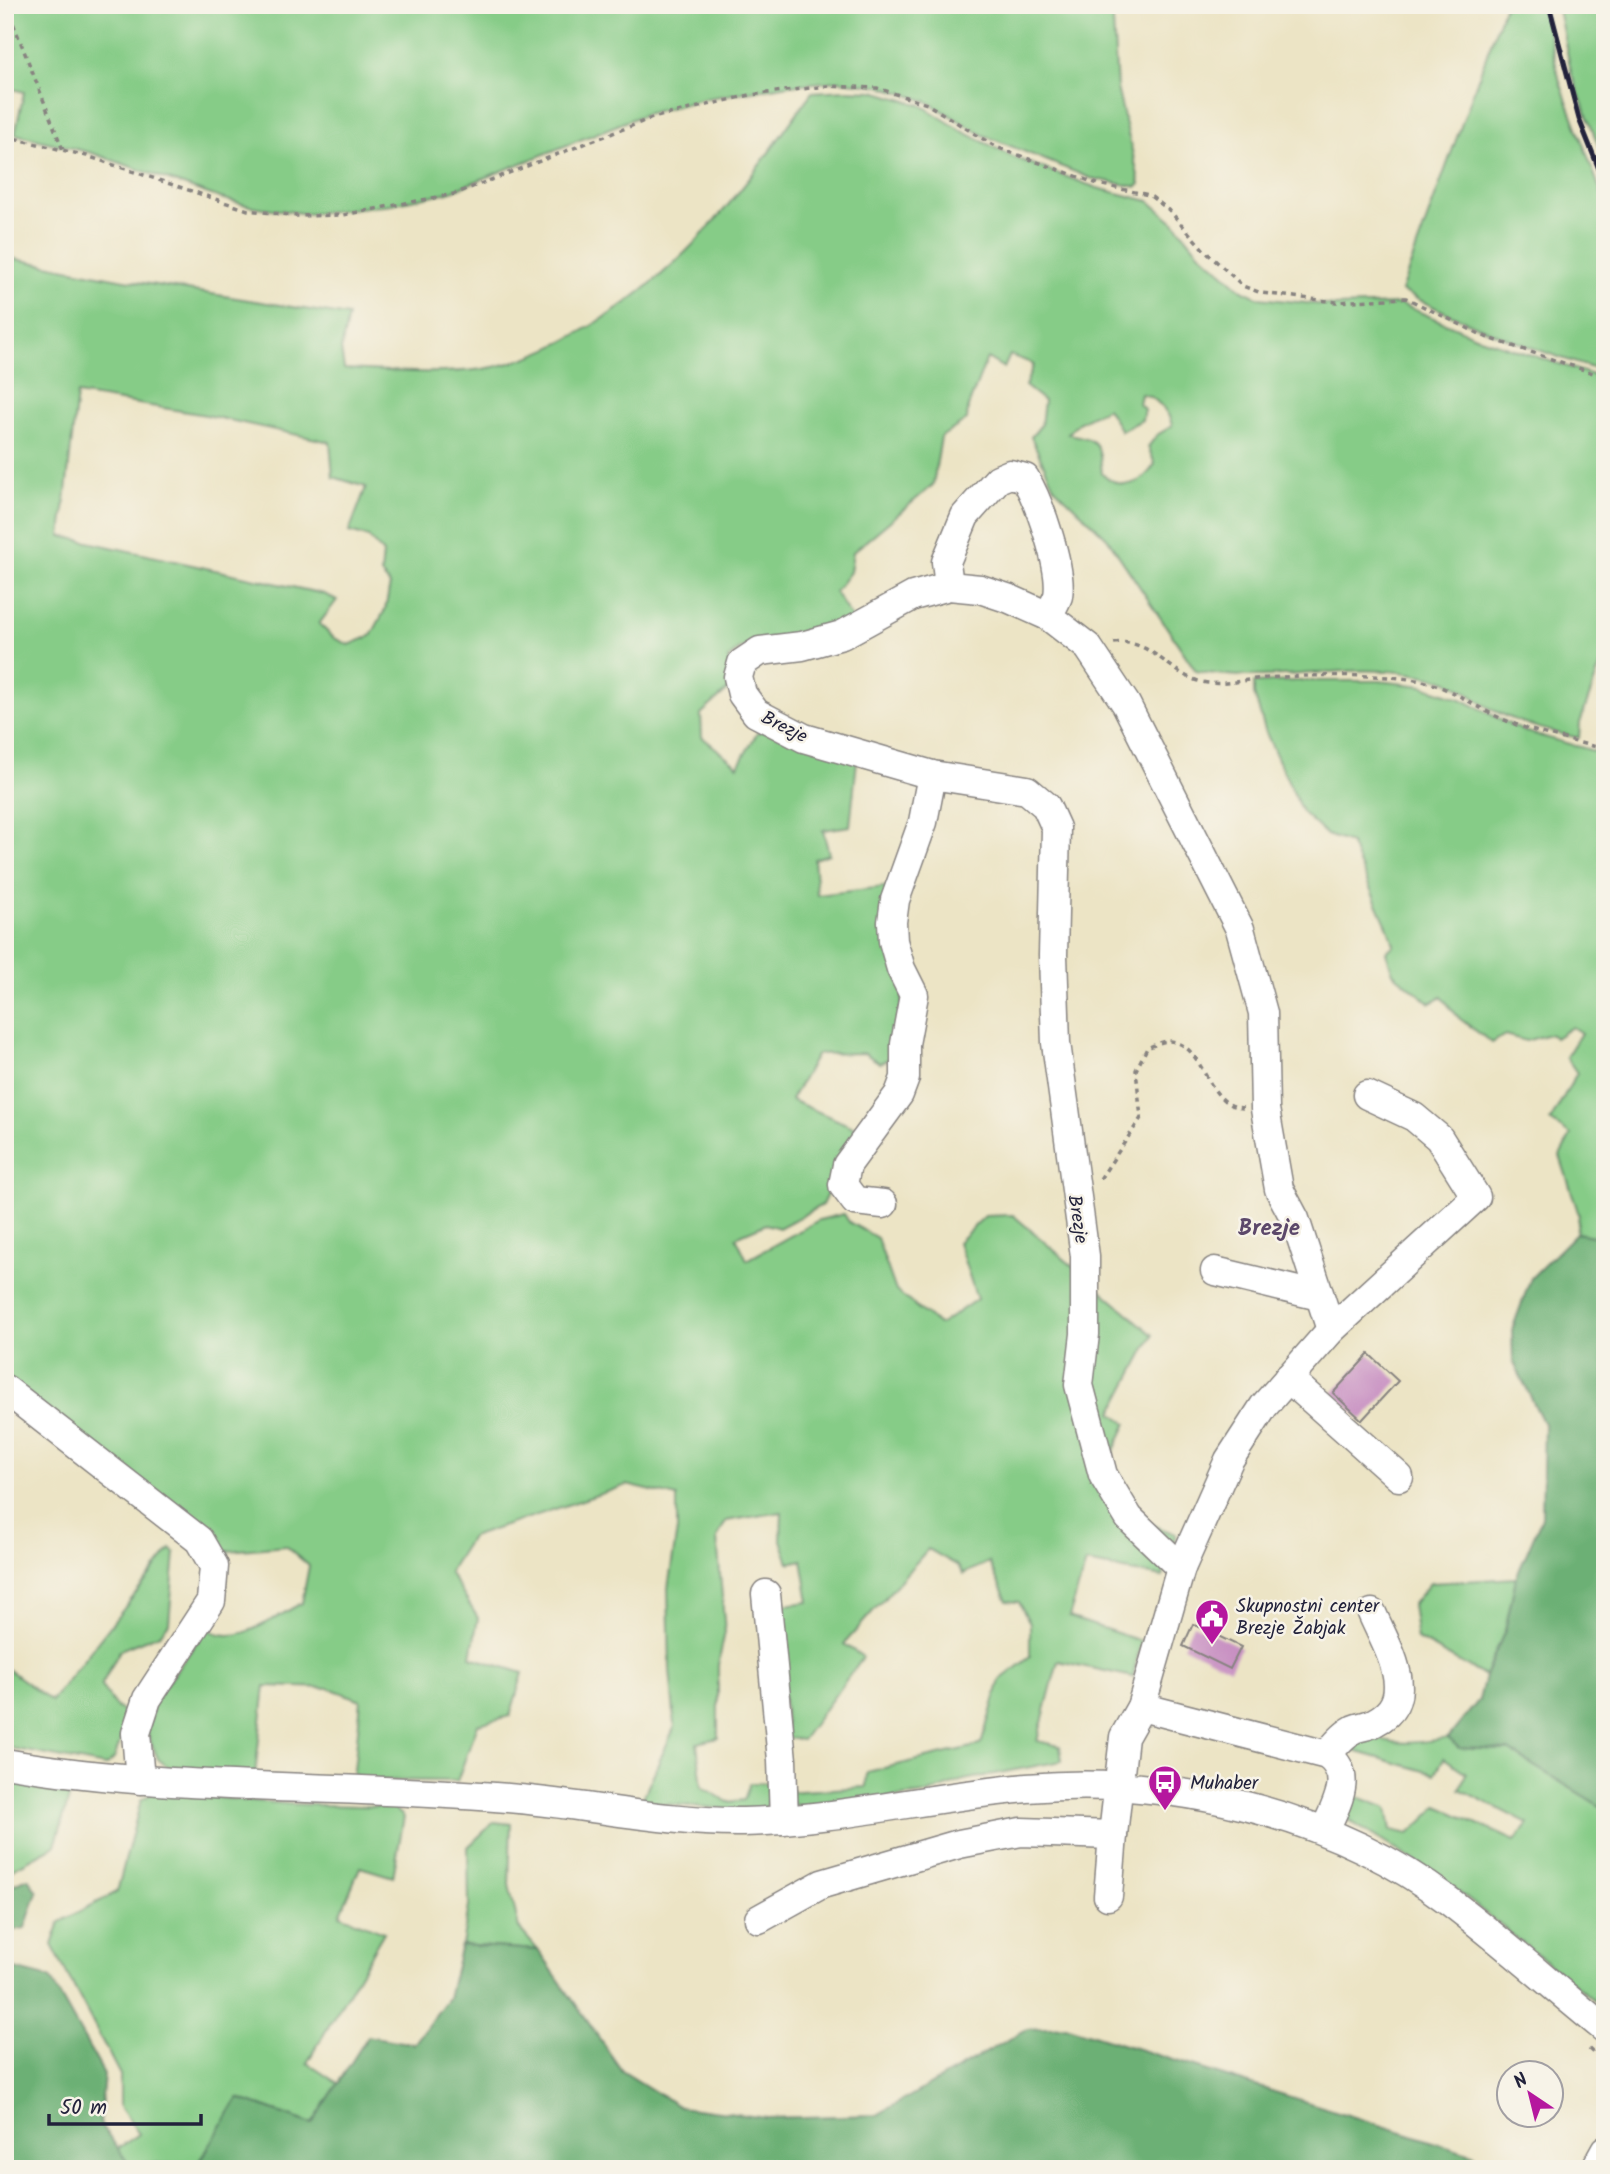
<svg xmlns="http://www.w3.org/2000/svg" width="1610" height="2174" font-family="Kalam,sans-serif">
  <rect width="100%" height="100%" fill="#f7f3e8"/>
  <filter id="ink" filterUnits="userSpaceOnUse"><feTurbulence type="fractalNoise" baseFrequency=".0143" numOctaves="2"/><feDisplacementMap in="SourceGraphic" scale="14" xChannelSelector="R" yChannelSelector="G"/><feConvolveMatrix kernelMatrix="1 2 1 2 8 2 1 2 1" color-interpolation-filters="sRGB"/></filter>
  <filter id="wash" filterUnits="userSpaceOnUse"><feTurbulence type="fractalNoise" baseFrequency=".00686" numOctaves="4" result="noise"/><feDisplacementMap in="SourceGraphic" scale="28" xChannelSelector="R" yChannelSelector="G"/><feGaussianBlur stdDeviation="1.57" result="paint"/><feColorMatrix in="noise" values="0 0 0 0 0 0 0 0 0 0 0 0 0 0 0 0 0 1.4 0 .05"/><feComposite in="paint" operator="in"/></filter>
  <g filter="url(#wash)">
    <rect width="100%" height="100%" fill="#ece4c5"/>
    <g fill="#86cc87" stroke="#547761" stroke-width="2" fill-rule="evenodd">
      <polygon points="5,5 1112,5 1117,88 1140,184 1137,187 1090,178 983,135 926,101 881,86 839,81 790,85 708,98 645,114 449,192 392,204 308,214 250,206 220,198 92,153 15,134 24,92 5,87"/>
      <path d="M1505,5H1542L1560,82L1605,203V372C1533,350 1468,325 1401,291Z"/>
      <polygon points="1557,5 1605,5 1605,164 1572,75"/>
      <path d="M847,90L874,91L921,105L962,131L1013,157L1097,188L1149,201L1175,223L1198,251L1242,290L1259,298L1335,306L1401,304L1480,338L1605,379V667L1600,666L1580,723L1579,738C1550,732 1524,725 1497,712C1482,706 1471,693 1457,686C1445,680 1428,676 1415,674C1343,662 1268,686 1196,671L1107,538L1054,487L1031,437L1041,425L1044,401L1025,386L1034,364L1010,355L1004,368L987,358L968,407L967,420L941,437L933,485L853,552L850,572L835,592L853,620L741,648L729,658V689L701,714L702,737L738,766L757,733L771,728L857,761L850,826L823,830L829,854L814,859L817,895L892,886L904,991L893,1057L880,1063L864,1053L817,1054L791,1100L858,1129L822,1205L779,1228L766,1224L736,1237L747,1260L819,1220L844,1214L849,1222L877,1238L896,1291L939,1325L977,1299L958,1242L985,1216L1013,1215L1153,1335L1112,1413L1127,1423L1098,1484L1111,1509L1176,1534L1163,1577L1086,1563L1069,1617L1141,1641L1133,1677L1058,1661L1037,1741L1060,1746L1062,1761L964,1780L927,1794L802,1807L786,1802V1792L866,1787L867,1772L981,1745L1000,1680L1030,1657V1624L1019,1602L1007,1601L989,1562L963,1574L958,1566L928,1549L844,1644L863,1657L802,1740L787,1738L776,1606L809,1602L802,1560L789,1563L781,1540L782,1512L726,1521L717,1538L725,1632L718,1665V1738L697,1743L702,1787L728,1802L744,1800L750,1783H767L769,1799L764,1812L641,1802L675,1726L670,1670L668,1588L677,1530V1497L627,1485L471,1537L449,1572L478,1618L471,1657L523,1673L510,1716L478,1724L457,1781L353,1780L361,1700L329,1688L265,1686L255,1775H178L158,1759L147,1733L155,1700L207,1628C236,1649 274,1617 302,1603L309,1566L286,1546L228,1551L229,1562L223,1567L5,1375V257L119,279L348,316L341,350L344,369C390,371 437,375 483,369C521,363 558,346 591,326C691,266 746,185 812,92ZM77,394L206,415L330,442L333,477L366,487L349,532L368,537L383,553L381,574L390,585L385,610L371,636L349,645L334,638L319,624L337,600L324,594L61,536ZM1141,394C1155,396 1170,412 1172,426L1157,435L1148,447L1155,464C1141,486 1123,491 1102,474C1099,445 1101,439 1068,434L1078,423L1107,408L1121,431L1142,420L1144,409L1139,404Z"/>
      <polygon points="1295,681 1379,681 1423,686 1461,699 1523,731 1605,754 1605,1238 1576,1233 1579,1215 1560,1156 1571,1135 1550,1121 1577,1073 1566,1057 1581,1033 1572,1027 1555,1038 1549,1034 1526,1041 1505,1035 1492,1043 1459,1018 1442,997 1430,1003 1393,973 1386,952 1394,945 1391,935 1350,843 1327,835 1302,812 1266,733 1254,694 1254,683"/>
      <polygon points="171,1549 175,1553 169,1623 160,1634 120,1650 101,1686 117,1708 130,1714 114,1759 105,1766 5,1747 5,1667 51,1701"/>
      <polygon points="1516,1578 1505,1631 1485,1676 1417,1639 1412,1605 1430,1583"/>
      <path d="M1362,1731C1389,1748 1418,1743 1448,1738L1459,1748L1508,1750L1605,1809V2009L1440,1877L1345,1818L1353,1795L1387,1808L1391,1830L1409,1834L1438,1806L1515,1841L1528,1824L1460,1789L1466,1773L1444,1758L1435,1774L1354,1751Z"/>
      <polygon points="5,1772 73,1784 55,1846 5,1873"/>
      <polygon points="154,1792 289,1804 393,1807 404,1817 393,1877 360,1867 340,1915 384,1932 307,2063 340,2085 312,2124 238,2098 198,2165 128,2163 117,2149 139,2134 120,2107 120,2075 52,1945 60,1922 117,1892 141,1800"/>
      <polygon points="494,1822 511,1824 509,1885 519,1928 538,1950 462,1945 469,1906 468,1847"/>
    </g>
    <g fill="#6cb074" stroke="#476958" stroke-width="2">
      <polygon points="1576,1233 1605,1238 1605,1809 1508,1750 1459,1748 1448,1738 1479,1700 1485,1676 1505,1631 1516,1578 1542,1517 1544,1424 1513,1361 1512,1330 1531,1278"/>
      <polygon points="28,1878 37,1892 25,1928 6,1932 11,1968 50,1978 104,2074 100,2123 128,2163 198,2165 238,2098 312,2124 368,2036 414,2044 448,1998 461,1945 538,1950 622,2071 680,2107 767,2118 877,2115 1027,2029 1068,2027 1475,2155 1489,2169 5,2169 5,1888"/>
    </g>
    <g id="blocks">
      <g fill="#c890c2">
        <polygon points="1369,1354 1398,1381 1362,1420 1333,1393"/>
        <polygon points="1193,1624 1241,1647 1230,1669 1183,1646"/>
      </g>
    </g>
  </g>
  <g filter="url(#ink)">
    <use href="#blocks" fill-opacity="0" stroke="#878380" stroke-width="2"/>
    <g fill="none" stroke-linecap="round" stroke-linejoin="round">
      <g stroke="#878380" stroke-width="31">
        <g id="minor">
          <path d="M949,586L946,562L965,516L998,479L1010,474L1025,478C1039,501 1063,569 1058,596C1056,602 1051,610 1048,616"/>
          <polyline points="883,1204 855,1201 843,1185 847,1165 899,1094 905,1078 905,1044 914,995 901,969 893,941 892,922 895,900 923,822 932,775"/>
          <polyline points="1215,1271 1319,1296"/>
          <polyline points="1288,1378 1399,1477"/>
          <polyline points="5,1389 199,1540 214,1566 211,1601 147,1699 136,1733 140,1780"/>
          <polyline points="1181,1568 1129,1518 1103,1475 1079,1385 1085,1334 1085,1256 1056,1043 1053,955 1056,828 1046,806 1027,790 932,775 804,738 756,713 742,694 738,677 742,663 760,651 802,646 842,635 913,596 949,586 980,589 1010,599 1048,616 1088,647 1126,704 1240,929 1263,1013 1265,1109 1279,1189 1295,1219 1331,1330"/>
          <polyline points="766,1594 782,1760 784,1820"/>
          <path d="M1141,1707L1327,1755C1355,1775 1336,1804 1325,1830"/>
          <path d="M1327,1755C1335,1745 1343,1735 1354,1729C1361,1726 1369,1726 1375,1722C1421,1699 1386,1646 1372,1613"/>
          <path d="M5,1763C171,1792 341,1784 508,1798C586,1804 664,1823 743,1822C838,1820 932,1796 1027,1788C1171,1775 1332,1813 1449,1901C1502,1941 1553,1987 1605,2029"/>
          <polyline points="1108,1896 1113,1835"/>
          <polyline points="759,1919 822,1884 959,1844 1021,1832 1113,1835 1124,1737 1141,1707 1181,1568 1229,1460 1264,1406 1331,1330 1476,1197 1439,1138 1414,1117 1367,1095"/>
          <polyline points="1595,2169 1605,2151"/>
        </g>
      </g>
      <g stroke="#878380" stroke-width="3.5" stroke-dasharray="5 5" stroke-linecap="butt">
        <polyline points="6,5 63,150"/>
        <polyline points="5,136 87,156 248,210 297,216 343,215 454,194 652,118 750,95 827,86 877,88 927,104 996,147 1098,184 1149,195 1169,210 1205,251 1243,286 1261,293 1336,302 1406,298 1486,337 1605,377"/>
        <path d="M1114,643C1154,637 1171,680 1209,683C1228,685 1247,679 1267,678C1308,675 1388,673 1426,682C1453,689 1474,706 1498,717C1532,733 1569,740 1605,749"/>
        <path d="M1100,1179L1141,1118L1136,1070L1147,1048C1153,1046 1162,1041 1168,1041C1206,1042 1204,1106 1243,1108"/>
        <polyline points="1589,2049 1605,2064"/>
      </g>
      <use href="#minor" stroke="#fff" stroke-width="28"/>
      <polyline stroke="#22223b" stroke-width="5" points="1549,5 1579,119 1605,184"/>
    </g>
  </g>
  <defs>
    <g id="civic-pin" transform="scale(1.75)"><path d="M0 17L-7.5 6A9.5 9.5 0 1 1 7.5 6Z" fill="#b5179e" stroke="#f7f3e8"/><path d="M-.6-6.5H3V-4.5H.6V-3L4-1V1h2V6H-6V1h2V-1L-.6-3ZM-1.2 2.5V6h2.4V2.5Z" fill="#fff"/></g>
    <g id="bus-pin" transform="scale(1.75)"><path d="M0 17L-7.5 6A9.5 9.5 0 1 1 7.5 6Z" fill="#b5179e" stroke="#f7f3e8"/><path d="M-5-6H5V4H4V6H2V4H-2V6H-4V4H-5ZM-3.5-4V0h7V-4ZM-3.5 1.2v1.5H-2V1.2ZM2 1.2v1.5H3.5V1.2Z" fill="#fff"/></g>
  </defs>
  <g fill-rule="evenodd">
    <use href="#civic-pin" x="1212" y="1616"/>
    <use href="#bus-pin" x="1165" y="1782"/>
  </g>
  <g text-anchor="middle" stroke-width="5" stroke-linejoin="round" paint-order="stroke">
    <g font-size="19" fill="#22223b" stroke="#f7f3e8">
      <text transform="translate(785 726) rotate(26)" y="7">Brezje</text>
      <text transform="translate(1079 1219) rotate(81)" y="7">Brezje</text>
    </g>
    <g font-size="19" fill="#22223b" stroke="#f7f3e8" text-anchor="start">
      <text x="1236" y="1612">Skupnostni center<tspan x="1236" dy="22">Brezje Žabjak</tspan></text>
      <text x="1190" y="1789">Muhaber</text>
    </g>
    <g font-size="23" font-weight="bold" fill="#5c486a" stroke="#f7f3e8">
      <text x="1269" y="1235">Brezje</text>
    </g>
  </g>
  <rect width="1610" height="2174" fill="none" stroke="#f7f3e8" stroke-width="28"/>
  <g transform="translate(1530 2094) rotate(325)"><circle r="33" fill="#f7f3e8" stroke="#a29fa3" stroke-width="2"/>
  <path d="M0-5L12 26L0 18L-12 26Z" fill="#b5179e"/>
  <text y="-10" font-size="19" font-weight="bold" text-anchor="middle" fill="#22223b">N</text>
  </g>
  <path d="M49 2114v10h152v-10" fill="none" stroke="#22223b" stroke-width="3.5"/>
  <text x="60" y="2114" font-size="21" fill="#22223b" stroke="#f7f3e8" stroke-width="5" paint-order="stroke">50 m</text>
</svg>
